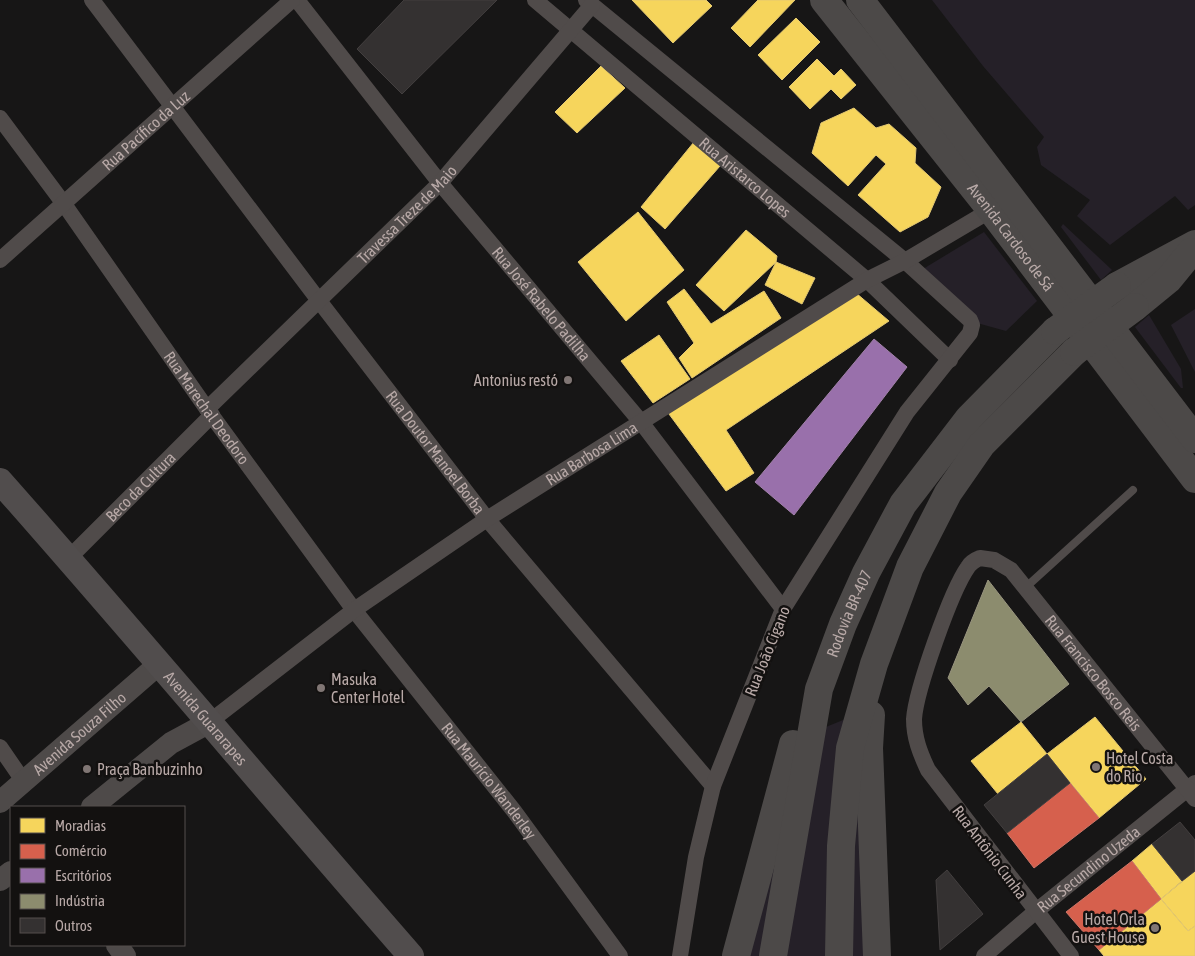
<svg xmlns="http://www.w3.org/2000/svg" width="1195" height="956" font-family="'Asap Condensed',sans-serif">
  <rect width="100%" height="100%" fill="#171616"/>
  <g fill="#252028">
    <polygon points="932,0 1195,0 1195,205 1188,210 1175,196 1110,245 1077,216 1090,200 1041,165 1037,147 1044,137 983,66"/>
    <polygon points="1063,224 1112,270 1101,280 1061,227"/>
    <polygon points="984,232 1037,301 1006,331 977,323 923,269"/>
    <polygon points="1195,309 1195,372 1171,325"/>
    <polygon points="1149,315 1181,369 1183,388 1181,388 1135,327"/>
    <polygon points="865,711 870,956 746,956 804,736"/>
  </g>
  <g fill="#f6d55c" stroke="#e3c872">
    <polygon points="632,0 706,0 712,6 673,43"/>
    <polygon points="758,0 795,0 750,47 731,28"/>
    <polygon points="796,18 820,42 782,80 758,55"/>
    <polygon points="817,59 834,76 841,69 856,85 841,99 831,89 810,109 789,87"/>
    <polygon points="601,66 625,88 577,133 555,112"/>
    <polygon points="854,108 876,128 889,124 916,148 915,163 941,187 928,217 900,232 858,195 886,164 876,155 848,186 812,153 821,123"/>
    <polygon points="694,142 720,166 665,229 641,207"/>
    <polygon points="638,212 684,270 626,321 578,262"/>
    <polygon points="746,230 777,256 776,262 724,311 696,285"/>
    <polygon points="776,262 815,278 802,304 765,285"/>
    <polygon points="684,289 711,324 764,291 781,318 692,378 679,358 694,343 667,302"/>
    <polygon points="856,293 889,321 726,430 754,473 726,491 666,410"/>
    <polygon points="659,335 690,379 653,403 621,361"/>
    <polygon points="1095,717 1146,779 1099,818 1047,754"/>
    <polygon points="1021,722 1047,754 998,794 971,761"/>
    <polygon points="1152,844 1182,881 1161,899 1132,861"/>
    <polygon points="1195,871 1195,926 1188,931 1161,899"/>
    <polygon points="1161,899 1188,931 1195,926 1195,956 1104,956 1099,950"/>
  </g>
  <g fill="#d6604d" stroke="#cd7668">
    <polygon points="1070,783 1099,818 1034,868 1007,833"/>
    <polygon points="1132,861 1161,899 1099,950 1066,912"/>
  </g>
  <polygon fill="#9970ab" stroke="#a281aa" points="874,339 907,367 794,515 755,482"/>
  <polygon fill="#8c8c6e" stroke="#99957f" points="988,580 1069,684 1021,722 989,686 968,705 948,678"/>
  <g fill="#343131" stroke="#433f3f">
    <polygon points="404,0 497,0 402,94 357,49"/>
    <polygon points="1047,754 1070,783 1007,833 984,805"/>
    <polygon points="1180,822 1195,840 1195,871 1182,881 1152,844"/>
    <polygon points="947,870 983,914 940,950 936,880"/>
  </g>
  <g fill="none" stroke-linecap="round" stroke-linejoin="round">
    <polyline stroke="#504b4a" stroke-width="8" points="1025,588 1133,490"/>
    <g stroke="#504b4a" stroke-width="16">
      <path id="s1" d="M92,0L320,302L487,519L713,786"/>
      <path id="s2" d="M297,0L440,183L641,422L783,609"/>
      <path id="s3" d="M535,0L867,280L950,360"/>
      <polyline points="586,0 905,261 970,320 972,325 970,333 907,412 783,609 713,786 696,857 680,956"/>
      <path id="s4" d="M0,118L64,204L207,409L354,610L514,811L620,956"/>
      <path id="s5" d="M0,260L292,0"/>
      <path id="s6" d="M207,409L440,183L592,5"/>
      <path id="s7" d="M69,558L212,415"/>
      <path id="s8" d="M208,723L354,610L487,519L867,280L905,261L991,210"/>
      <polyline points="0,747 24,782"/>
      <path id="s9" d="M984,956L1035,912L1195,783"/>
      <path id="s10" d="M1071,956L928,770C920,753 914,738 914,719C916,690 951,591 968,567C971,562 975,560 980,558L994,560L1011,570L1195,799"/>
    </g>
    <g stroke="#4e4a49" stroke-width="22">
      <path id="s11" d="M0,802L159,664"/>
      <polyline points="92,807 171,743 208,723"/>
      <polyline points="0,880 11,872"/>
      <polyline points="117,945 125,956"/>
    </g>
    <path stroke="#514d4d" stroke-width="26" id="s12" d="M0,481C139,638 273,798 411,956"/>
    <g stroke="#4c4948" stroke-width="28">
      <path id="s13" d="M824,0L991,210L1195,479"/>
      <polyline points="860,0 1195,439"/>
      <polyline points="1117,286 1195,244"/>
      <polyline points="1135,307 1168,280 1191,252"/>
      <polyline points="871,715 869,748 877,956"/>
      <polyline points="736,956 793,744"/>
      <path id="s14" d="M773,956L819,689L843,624L866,573L903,504L969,418L1055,331"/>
      <polyline points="839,956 841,846 850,748 874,664 910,567 948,493 982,444 1074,352"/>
    </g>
    <g stroke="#4c4948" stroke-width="28">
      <polyline points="1055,331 1117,286"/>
      <polyline points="1074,352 1135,307"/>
    </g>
  </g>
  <g fill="#807674" stroke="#131110" stroke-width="2">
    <circle cx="568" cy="380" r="5"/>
    <circle cx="321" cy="688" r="5"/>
    <circle cx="1096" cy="767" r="5"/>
    <circle cx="87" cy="769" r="5"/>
    <circle cx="1155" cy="928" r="5"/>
  </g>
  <g text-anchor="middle" stroke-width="5" stroke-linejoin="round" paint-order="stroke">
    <g font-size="16" fill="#b8a9a7" stroke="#131110">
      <text dy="6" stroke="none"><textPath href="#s5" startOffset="195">Rua Pacífico da Luz</textPath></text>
      <text dy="6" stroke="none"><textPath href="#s3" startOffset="275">Rua Aristarco Lopes</textPath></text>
      <text dy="6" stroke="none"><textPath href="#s6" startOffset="279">Travessa Treze de Maio</textPath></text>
      <text dy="6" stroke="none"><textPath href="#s13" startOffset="302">Avenida Cardoso de Sá</textPath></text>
      <text dy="6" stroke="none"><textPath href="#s2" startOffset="390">Rua José Rabelo Padilha</textPath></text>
      <text dy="6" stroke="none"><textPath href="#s4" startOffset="356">Rua Marechal Deodoro</textPath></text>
      <text dy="6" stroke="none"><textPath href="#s1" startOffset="568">Rua Doutor Manoel Borba</textPath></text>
      <text dy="6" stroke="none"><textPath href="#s8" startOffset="469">Rua Barbosa Lima</textPath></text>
      <text dy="6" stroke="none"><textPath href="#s7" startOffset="101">Beco da Cultura</textPath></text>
      <text dy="6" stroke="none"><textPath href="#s14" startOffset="352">Rodovia BR-407</textPath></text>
      <text transform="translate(767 651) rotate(-68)" y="6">Rua João Cigano</text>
      <text dy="6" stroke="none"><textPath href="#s10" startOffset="631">Rua Francisco Bosco Reis</textPath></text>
      <text dy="6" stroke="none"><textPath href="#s12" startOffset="314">Avenida Guararapes</textPath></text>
      <text dy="6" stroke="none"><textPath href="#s11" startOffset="105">Avenida Souza Filho</textPath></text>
      <text dy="6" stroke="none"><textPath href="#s4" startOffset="824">Rua Maurício Wanderley</textPath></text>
      <text transform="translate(990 852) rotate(53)" y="6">Rua Antônio Cunha</text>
      <text dy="6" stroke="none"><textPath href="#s9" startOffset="136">Rua Secundino Uzeda</textPath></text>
    </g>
    <g font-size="16" fill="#b8a9a7" stroke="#131110" text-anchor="start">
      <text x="558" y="386" text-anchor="end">Antonius restó</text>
      <text x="331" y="685">Masuka<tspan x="331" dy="18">Center Hotel</tspan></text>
      <text x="1106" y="764">Hotel Costa<tspan x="1106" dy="18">do Rio</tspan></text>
      <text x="97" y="775">Praça Banbuzinho</text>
      <text x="1145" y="925" text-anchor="end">Hotel Orla<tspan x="1145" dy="18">Guest House</tspan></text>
    </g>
  </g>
  <rect x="10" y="806" width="175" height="140" fill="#131110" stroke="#554e4c"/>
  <rect x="20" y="818" width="25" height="15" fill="#f6d55c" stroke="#554e4c"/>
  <text x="55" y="831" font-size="15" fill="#b8a9a7">Moradias</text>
  <rect x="20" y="844" width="25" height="15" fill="#d6604d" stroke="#554e4c"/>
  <text x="55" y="856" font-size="15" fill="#b8a9a7">Comércio</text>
  <rect x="20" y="868" width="25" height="15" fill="#9970ab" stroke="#554e4c"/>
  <text x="55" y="881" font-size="15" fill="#b8a9a7">Escritórios</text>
  <rect x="20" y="894" width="25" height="15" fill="#8c8c6e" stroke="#554e4c"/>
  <text x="55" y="906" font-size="15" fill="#b8a9a7">Indústria</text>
  <rect x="20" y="918" width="25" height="15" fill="#343131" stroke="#554e4c"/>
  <text x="55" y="931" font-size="15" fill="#b8a9a7">Outros</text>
</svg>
